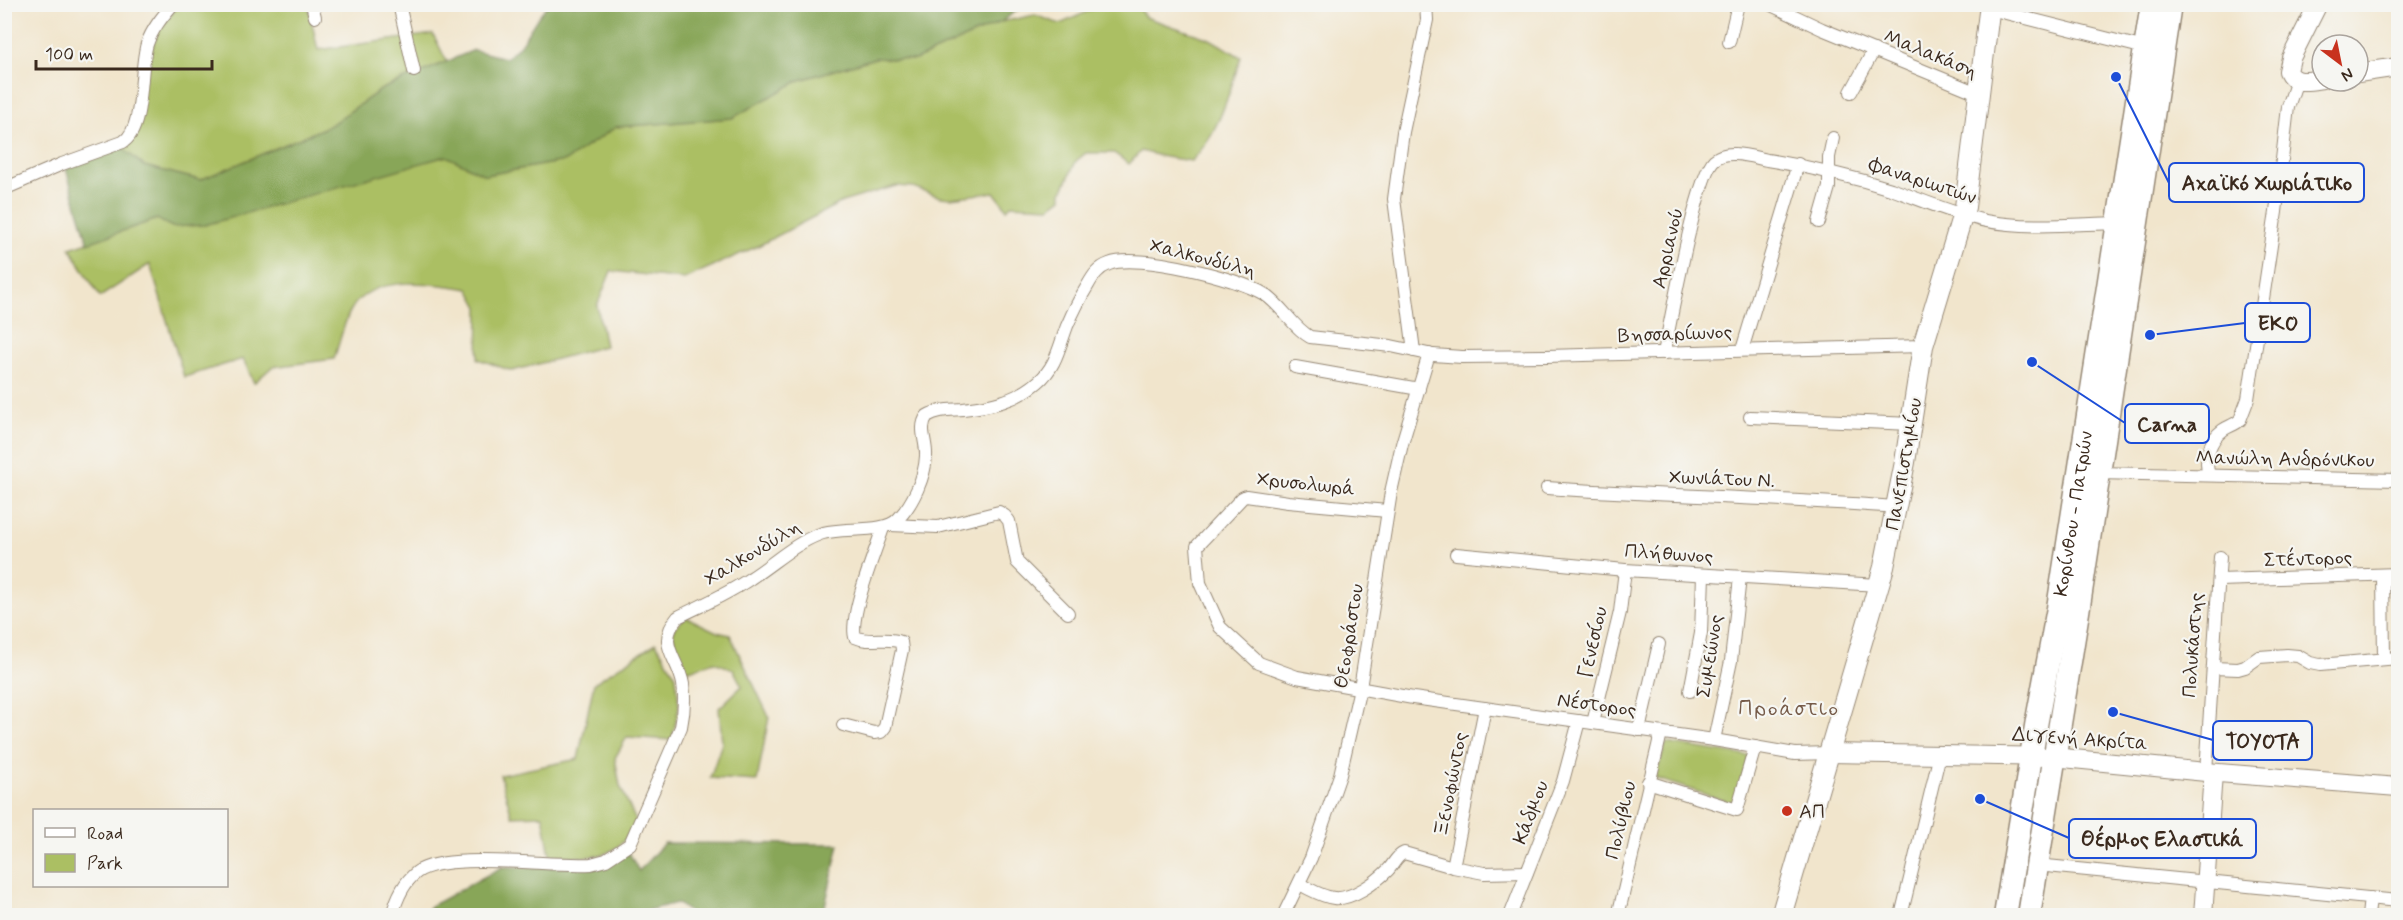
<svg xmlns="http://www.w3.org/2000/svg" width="2403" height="920" font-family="Mynerve,sans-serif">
  <rect width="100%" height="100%" fill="#f6f6f2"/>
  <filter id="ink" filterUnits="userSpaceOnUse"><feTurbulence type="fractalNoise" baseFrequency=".0167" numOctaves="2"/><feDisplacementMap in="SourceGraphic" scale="12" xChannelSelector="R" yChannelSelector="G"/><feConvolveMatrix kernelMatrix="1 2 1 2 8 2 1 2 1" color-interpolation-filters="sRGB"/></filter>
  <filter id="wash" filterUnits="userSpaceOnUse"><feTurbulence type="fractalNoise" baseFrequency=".008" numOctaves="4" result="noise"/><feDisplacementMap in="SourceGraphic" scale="24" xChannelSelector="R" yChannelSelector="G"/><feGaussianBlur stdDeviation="1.35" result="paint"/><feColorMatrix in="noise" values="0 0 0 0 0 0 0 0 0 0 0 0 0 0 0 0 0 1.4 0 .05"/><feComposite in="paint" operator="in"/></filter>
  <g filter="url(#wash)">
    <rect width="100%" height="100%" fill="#f1e5cc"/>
    <g fill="#abbf63" stroke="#737440" stroke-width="1.5">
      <polygon points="178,5 308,5 318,50 433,34 447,62 382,89 329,126 200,180 144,166 120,146 130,141 148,60 157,33"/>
      <path d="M1102,5H1137L1145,17L1210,39L1241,57C1229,92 1219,135 1191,161L1165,157L1141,151L1129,164L1114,153H1086L1076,161L1062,192V198L1050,207L1011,205L1007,209L994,192L951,198L940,197L913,187L896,186L842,202L758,246L684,279L611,271L597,306L605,346L512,371L478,359L479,307L469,289C435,283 371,273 351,310C344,321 339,345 334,359L272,367L254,383L243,359L184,377L150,264L100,297L70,248L158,219L172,227L447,156L485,175L565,161L616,127L732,118L800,80L875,58L915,60L1001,22L1035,15L1060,24Z"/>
      <polygon points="686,617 717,632 730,635 769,717 757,781 710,778 722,743 719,708 742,686 733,669 714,662 686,671 673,635 674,628"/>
      <path d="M656,643L676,676L679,706L672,740L627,737L615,758L620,786L636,821C618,863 588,858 550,855L543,815L512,816L500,775L578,759L594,683Z"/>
      <polygon points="1666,743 1749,756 1735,804 1655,778"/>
    </g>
    <g fill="#88a659" stroke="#62683c" stroke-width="1.5">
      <path d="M548,5H1024L1001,22L915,60L875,58L800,80L732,118L616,127L565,161L485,175L446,156L205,225L172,227L157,219L88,243L66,169L120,146L144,166L200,180L329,126L382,89L474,50L505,58C526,46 531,21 548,5Z"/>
      <polygon points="664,843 839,844 823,915 693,915 677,903 628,915 428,916 429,907 502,867 600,867 629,853 639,871"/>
    </g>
  </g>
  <g filter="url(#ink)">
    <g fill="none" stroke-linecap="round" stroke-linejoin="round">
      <g stroke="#968875" stroke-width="14">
        <g id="street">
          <polyline points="312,4 315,17"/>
          <polyline points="399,4 414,71"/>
          <polyline points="1769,4 1822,29 1980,94"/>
          <polyline points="1990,9 2145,48"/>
          <polyline points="1729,42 1738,4"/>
          <polyline points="1851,92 1874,50"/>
          <path d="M4,189L62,164L123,142C145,129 139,68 147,44C152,29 163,16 173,4"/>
          <polyline points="1819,222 1829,187 1829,157 1833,138"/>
          <polyline points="1742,350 1798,164"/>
          <polyline points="1414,351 1394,199 1403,132 1427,20 1426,4"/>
          <path d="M1664,353C1671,320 1696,177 1714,160C1727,148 1752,157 1767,160C1809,167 1850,176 1891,189C1922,200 1953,214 1986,221C2028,229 2074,224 2117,223"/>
          <polyline points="1295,367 1419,389"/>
          <polyline points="1750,417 1912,424"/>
          <polyline points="2098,473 2398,480"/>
          <path d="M2209,475C2204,460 2209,440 2223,430C2228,426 2235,425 2240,420L2248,399L2276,212L2288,107L2297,80"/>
          <path d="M1547,488C1663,496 1780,498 1897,507"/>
          <polyline points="1387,511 1288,502 1246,496 1242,498 1197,546 1200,583 1220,627 1259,663 1297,677 1413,698 1714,740 1795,754 1829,753"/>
          <polyline points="890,525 938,527 999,512 1005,516 1009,521 1017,562 1068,613"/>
          <polyline points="1456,554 1625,570 1879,585"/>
          <polyline points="2383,575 2384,659"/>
          <polyline points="2219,580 2398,574"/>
          <polyline points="2213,668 2238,669 2245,667 2259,657 2287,655 2298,656 2310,663 2320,665 2398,658"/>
          <polyline points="1690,691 1701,633 1703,575"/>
          <polyline points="1593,723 1620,612 1625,570"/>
          <path d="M843,725L874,733L881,732L885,727L902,650L901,642C886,636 870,644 855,637C849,616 875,552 883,528"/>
          <polyline points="1639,730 1659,644"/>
          <polyline points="1714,740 1731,661 1740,577"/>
          <polyline points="2206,772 2220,557"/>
          <polyline points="1648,782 1737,810 1755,747"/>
          <polyline points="2037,865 2398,901"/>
          <polyline points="1453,867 1485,708"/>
          <path d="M1299,884C1310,889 1322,897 1334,898C1352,900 1376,882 1388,870C1394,864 1396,856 1404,853L1453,867L1484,873L1527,872"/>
          <path d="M392,916C396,900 404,882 417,872C447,851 551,867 591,864L606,860L630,844L681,727C684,713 685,698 683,684C678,657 655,644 678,617C702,605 728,594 751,578C773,564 795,543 820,534C842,526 885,535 899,518C913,503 925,477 926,456C927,442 918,428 927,416C938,409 951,410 963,409C991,406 1016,401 1038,382C1056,367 1059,347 1067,326C1073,312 1080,298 1088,285C1093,276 1098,268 1109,264C1138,253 1238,278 1264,294C1282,305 1292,327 1310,337L1391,346L1433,355L1462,357L1546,356L1923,346"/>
          <polyline points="1283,916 1311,858 1340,775 1360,688 1391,492 1402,444 1429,354"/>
          <polyline points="1510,916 1563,781 1579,721"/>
          <polyline points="1618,916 1661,733"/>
          <polyline points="1901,916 1940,754"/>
          <polyline points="2368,916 2370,898"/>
        </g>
      </g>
      <g stroke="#968875" stroke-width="20">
        <g id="secondary">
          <path d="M2318,4L2291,58L2288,71C2294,85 2309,81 2322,79"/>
          <polyline points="2358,73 2398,67"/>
          <polyline points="1829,753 2053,757 2206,772 2398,787"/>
          <polyline points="2203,916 2213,773"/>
        </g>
      </g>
      <g stroke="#968875" stroke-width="22">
        <polyline id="primary" points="1781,916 1884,567 1905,462 1923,346 1965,207 1990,4"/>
      </g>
      <g stroke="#968875" stroke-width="25">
        <g id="highway">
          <path id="s1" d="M2005,916L2037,720L2058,608L2152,4"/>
          <polyline points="2029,916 2078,612 2170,4"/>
        </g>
      </g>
      <use href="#street" stroke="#fff" stroke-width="12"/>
      <use href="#secondary" stroke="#fff" stroke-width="18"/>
      <use href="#primary" stroke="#fff" stroke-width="20"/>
      <use href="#highway" stroke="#fff" stroke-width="22"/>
    </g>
  </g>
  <circle fill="#c8321e" stroke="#f6f6f2" stroke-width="2" cx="1787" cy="811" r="6"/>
  <g text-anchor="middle" stroke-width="4.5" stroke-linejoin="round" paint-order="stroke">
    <g font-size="20" fill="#3b2a1e" stroke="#f6f6f2">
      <text transform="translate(1931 53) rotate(22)" y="7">Μαλακάση</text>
      <text transform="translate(1923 180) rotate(18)" y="7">Φαναριωτών</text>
      <text transform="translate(1667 248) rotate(-77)" y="7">Αρριανού</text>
      <text transform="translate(1203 257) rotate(14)" y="7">Χαλκονδύλη</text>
      <text transform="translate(1675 333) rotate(-2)" y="7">Βησσαρίωνος</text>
      <text transform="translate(2285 458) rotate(1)" y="7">Μανώλη Ανδρόνικου</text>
      <text transform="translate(1903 464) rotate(-80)" y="7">Πανεπιστημίου</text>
      <text transform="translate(1722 478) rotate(2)" y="7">Χωνιάτου Ν.</text>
      <text transform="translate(1306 483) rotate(6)" y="7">Χρυσολωρά</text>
      <text dy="7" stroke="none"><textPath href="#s1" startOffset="408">Κορίνθου - Πατρών</textPath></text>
      <text transform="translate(752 552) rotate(-31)" y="7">Χαλκονδύλη</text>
      <text transform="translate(1669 553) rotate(4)" y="7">Πλήθωνος</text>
      <text transform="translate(2308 558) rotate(-2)" y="7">Στέντορος</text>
      <text transform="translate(1348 636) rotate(-81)" y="7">Θεοφράστου</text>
      <text transform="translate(1592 642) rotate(-77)" y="7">Γενεσίου</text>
      <text transform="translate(2192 645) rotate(-86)" y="7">Πολυκάστης</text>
      <text transform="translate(1709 656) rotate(-81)" y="7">Συμεώνος</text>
      <text transform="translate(1597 704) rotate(8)" y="7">Νέστορος</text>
      <text transform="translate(2080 738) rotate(4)" y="7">Διγενή Ακρίτα</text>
      <text transform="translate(1450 784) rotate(-79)" y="7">Ξενοφώντος</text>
      <text transform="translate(1530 812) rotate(-69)" y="7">Κάδμου</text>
      <text transform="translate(1620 820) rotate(-77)" y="7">Πολύβιου</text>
    </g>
    <g font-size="20" fill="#3b2a1e" stroke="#f6f6f2" text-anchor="start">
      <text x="1799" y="818">ΑΠ</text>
    </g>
    <g font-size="22" letter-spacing="1.5" fill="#765b49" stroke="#f6f6f2">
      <text x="1789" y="715">Προάστιο</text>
    </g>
  </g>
  <path fill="none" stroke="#1d4ed8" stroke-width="2" d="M2116 77L2169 183M2150 335L2245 323M2032 362L2125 423M2113 712L2213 740M1980 799L2069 838"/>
  <g fill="#1d4ed8" stroke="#f6f6f2" stroke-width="2">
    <circle cx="2116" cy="77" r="6"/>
    <circle cx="2150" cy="335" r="6"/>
    <circle cx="2032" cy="362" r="6"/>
    <circle cx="2113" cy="712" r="6"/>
    <circle cx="1980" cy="799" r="6"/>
  </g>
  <g fill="#f6f6f2" stroke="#1d4ed8" stroke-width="2">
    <rect x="2169" y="163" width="195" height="39" rx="6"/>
    <rect x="2245" y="303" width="65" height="39" rx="6"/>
    <rect x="2125" y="404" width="84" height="39" rx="6"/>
    <rect x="2213" y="721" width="99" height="39" rx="6"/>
    <rect x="2069" y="819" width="187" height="39" rx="6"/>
  </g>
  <g font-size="21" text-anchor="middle" font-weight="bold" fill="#3b2a1e">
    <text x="2267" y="190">Αχαϊκό Χωριάτικο</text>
    <text x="2278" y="330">EKO</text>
    <text x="2167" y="431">Carna</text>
    <text x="2263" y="748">TOYOTA</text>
    <text x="2162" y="846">Θέρμος Ελαστικά</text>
  </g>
  <rect width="2403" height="920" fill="none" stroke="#f6f6f2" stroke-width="24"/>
  <rect x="33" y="809" width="195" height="78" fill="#f6f6f2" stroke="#aba49d" stroke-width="1.5"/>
  <rect x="45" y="828" width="30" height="9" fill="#ffffff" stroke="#aba49d" stroke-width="1.5"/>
  <text x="87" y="839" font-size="18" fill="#3b2a1e">Road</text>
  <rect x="45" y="854" width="30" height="18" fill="#abbf63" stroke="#aba49d" stroke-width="1.5"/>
  <text x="87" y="869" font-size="18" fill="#3b2a1e">Park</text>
  <g transform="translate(2340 63) rotate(148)"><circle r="28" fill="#f6f6f2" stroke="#aba49d" stroke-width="1.5"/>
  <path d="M0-4.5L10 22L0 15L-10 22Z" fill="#c8321e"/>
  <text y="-9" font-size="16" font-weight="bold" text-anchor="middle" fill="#3b2a1e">N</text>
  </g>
  <path d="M36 60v9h176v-9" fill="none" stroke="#3b2a1e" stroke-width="3"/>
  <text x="45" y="60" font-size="18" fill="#3b2a1e" stroke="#f6f6f2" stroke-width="4.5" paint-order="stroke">100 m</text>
</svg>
